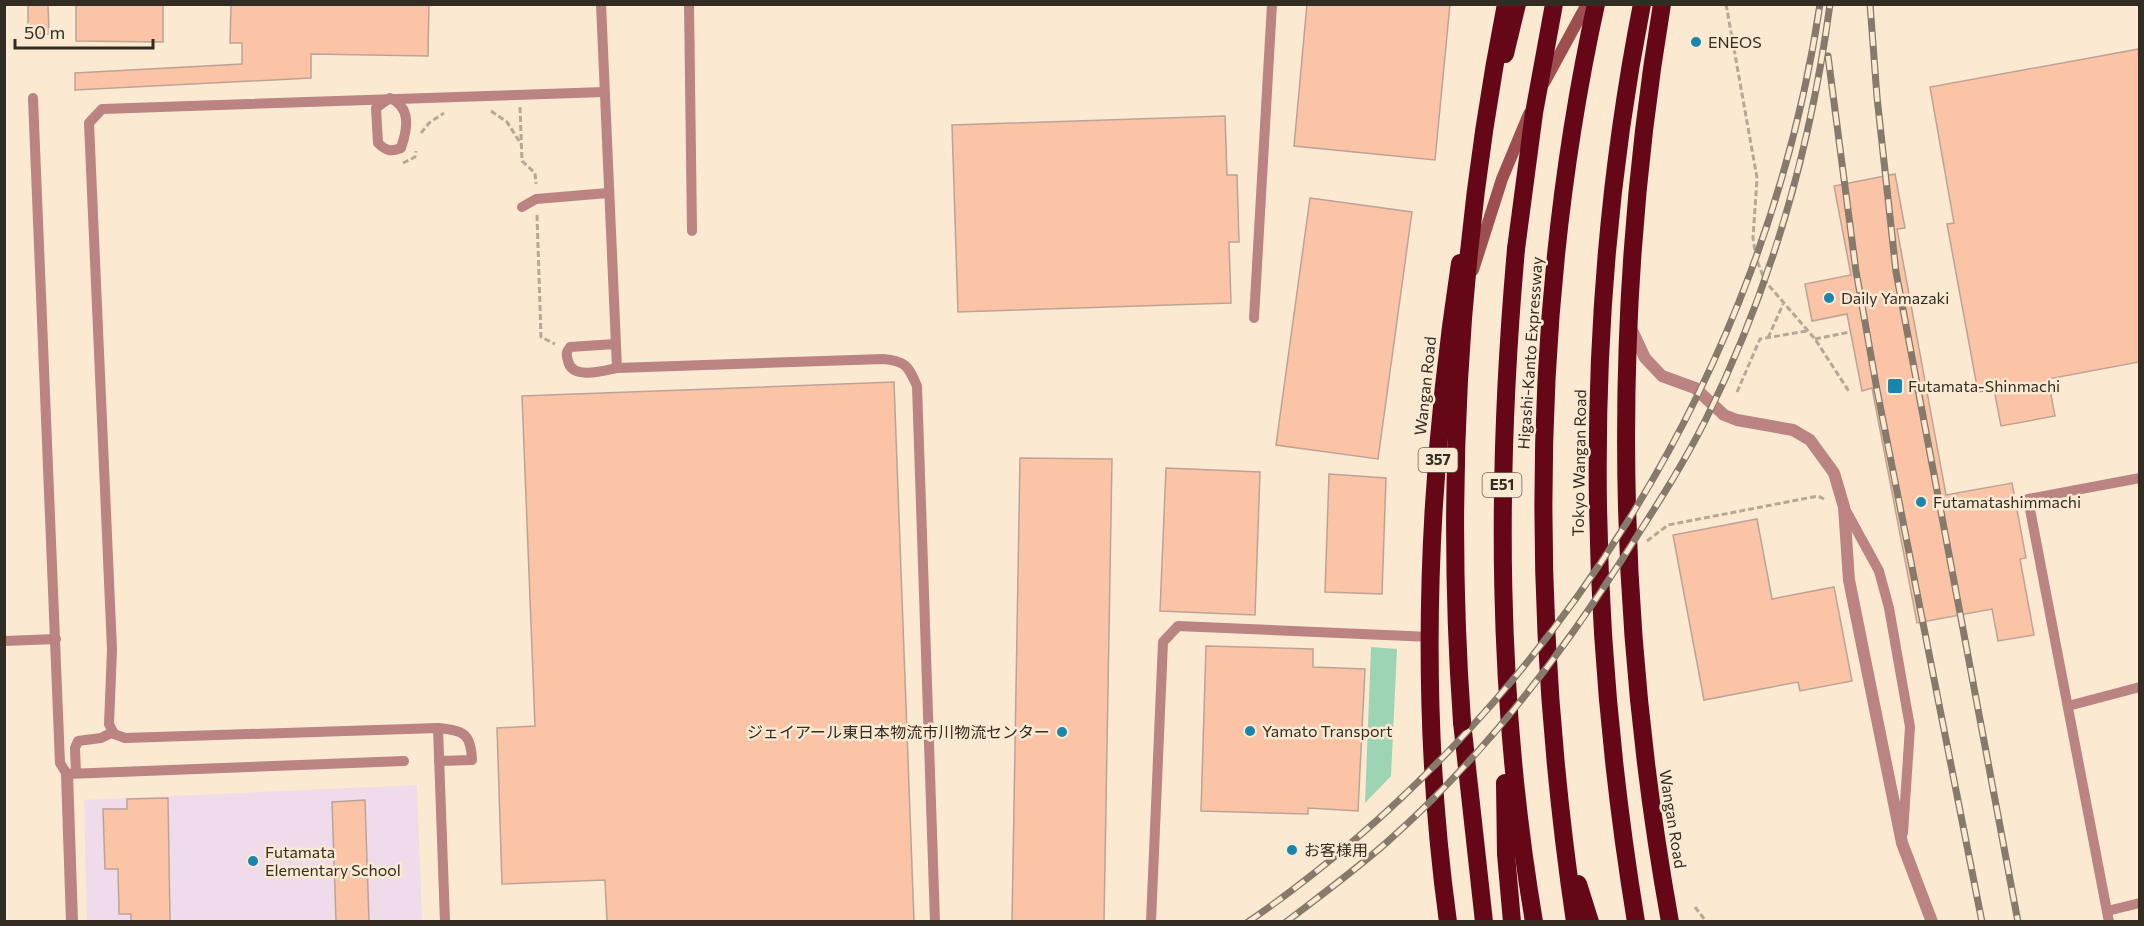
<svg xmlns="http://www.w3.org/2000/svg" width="2144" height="926" font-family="Commissioner,'Noto Sans JP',sans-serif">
  <rect width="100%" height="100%" fill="#fbe9d2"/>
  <polygon fill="#efdbea" points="417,785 422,921 87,921 84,800"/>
  <polygon fill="#9dd4b3" points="1371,647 1397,649 1391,776 1365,803"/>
  <g fill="#fbc4a6" stroke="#bda396" stroke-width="1.5">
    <polygon points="28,4 48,4 49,34 28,34"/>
    <polygon points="76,4 163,4 163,42 76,41"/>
    <polygon points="231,4 429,4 428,56 311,54 311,78 75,90 75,73 242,64 242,43 230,43"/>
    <polygon points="1307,4 1450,4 1435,160 1294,146"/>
    <polygon points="2139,49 2139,362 2048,379 2055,416 2001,426 1994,389 1978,392 1947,224 1954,223 1930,87"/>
    <polygon points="1225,116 1227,175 1237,175 1239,242 1229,242 1231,303 958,312 952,125"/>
    <polygon points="1895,174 1905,228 1897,229 1946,495 2012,483 2026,558 2020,559 2034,635 1998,641 1992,609 1917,623 1872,388 1862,391 1847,314 1812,321 1805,284 1851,275 1834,186"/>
    <polygon points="1310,198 1412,212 1378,459 1276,445"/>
    <polygon points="894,382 914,921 607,921 605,880 502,884 497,728 535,726 522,396"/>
    <polygon points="1020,458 1112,459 1104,921 1012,921"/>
    <polygon points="1166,468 1260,472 1255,615 1160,611"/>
    <polygon points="1329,474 1386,478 1382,594 1325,592"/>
    <polygon points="1757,519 1772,599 1834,587 1852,681 1800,691 1798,682 1704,700 1673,535"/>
    <polygon points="1206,646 1313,649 1313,667 1365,669 1358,811 1308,808 1308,814 1201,811"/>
    <polygon points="168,798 170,921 131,921 131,914 119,914 118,869 105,869 103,809 127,809 127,799"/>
    <polygon points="365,800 369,921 336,921 332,802"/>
  </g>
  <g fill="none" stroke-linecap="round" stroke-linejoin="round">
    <g stroke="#b6a896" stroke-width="3" stroke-dasharray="6 3" stroke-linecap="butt">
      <polyline points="1726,4 1757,178 1753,238 1756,258 1765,281 1815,339 1850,393"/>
      <polyline points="520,107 522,161 535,173 536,184"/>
      <polyline points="491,111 507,122 521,144"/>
      <polyline points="421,133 429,123 444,113"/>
      <polyline points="403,163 415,157 416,151"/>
      <polyline points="537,215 541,337 555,344"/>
      <polyline points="1768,338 1783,304"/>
      <polyline points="1815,339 1850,332"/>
      <polyline points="1737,392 1760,339 1807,331"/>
      <polyline points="1647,541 1668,525 1818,496 1824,499"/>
      <polyline points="1695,907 1705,920"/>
    </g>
    <g stroke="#bb8382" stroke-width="10">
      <polyline points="601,4 617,368"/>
      <polyline points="689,4 692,231"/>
      <polyline points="33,98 60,763 67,774 404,761"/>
      <path d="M390,98C411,107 408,128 401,148C391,152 386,151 378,143L376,108Z"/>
      <polyline points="522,207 536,199 608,193"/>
      <polyline points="1254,318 1272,4"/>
      <path d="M615,344L570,347C566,352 566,354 568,361C572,380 603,371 617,368L883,359C906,361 908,366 917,386L935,922"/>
      <polyline points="1844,507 1879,571 1889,608 1910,727 1903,833"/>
      <polyline points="4,641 56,639"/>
      <polyline points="2068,706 2140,687"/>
      <path d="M438,728C464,730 471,734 472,760L439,761"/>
      <polyline points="76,773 75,748 78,741 101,738 113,732"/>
      <polyline points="2107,911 2140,903"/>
      <polyline points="445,922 438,728 125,738 114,734 109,724 112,650 89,123 102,109 604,92"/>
      <polyline points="1151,922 1163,642 1178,626 1431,637"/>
      <polyline points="2109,922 2028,499 2140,478"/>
    </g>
    <g stroke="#bb8382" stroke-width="12">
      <polyline points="1631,328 1645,358 1662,376 1695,388 1724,415 1737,420 1793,430 1810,440 1834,473 1844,507 1849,580 1902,843 1932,922"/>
      <polyline points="67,774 72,922"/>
    </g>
    <g stroke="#9d4f50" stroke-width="12">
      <polyline points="1544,83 1587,4"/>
      <polyline points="1473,270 1502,179 1529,114"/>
    </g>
    <g stroke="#650717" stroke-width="18">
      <path d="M1662,4C1611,310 1615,617 1670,922"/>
      <polyline points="1505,54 1517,4"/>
      <path d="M1516,249C1496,474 1496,698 1534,922"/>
      <polyline points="1462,722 1484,922"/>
      <polyline points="1505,783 1506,854 1512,922"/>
      <polyline points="1578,884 1590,922"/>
      <path d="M1448,922C1418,704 1427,479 1460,263"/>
      <path d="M1575,922C1530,617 1530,306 1596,4"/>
      <path d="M1636,922C1586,617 1582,308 1642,4"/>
    </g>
    <g stroke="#857a6b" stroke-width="7">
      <g id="rail">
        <polyline points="1870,4 1877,97 1896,272 2018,922"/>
        <polyline points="1828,56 1856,271 1877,390 1982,922"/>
        <path d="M1248,922C1552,712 1766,369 1820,4"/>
        <path d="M1286,922C1320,896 1354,871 1386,843C1478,762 1555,664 1621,561C1651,514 1681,469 1706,419C1770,290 1811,147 1830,4"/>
      </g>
    </g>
    <use href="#rail" stroke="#fbe9d2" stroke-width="4.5" stroke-dasharray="14" stroke-linecap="butt"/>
    <g stroke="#650717" stroke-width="18">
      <polyline points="1516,249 1534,113 1554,4"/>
      <path d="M1462,722C1445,480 1459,242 1506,4"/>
    </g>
  </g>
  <g fill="#1a85ad" stroke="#fbe9d2" stroke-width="2">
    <circle cx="1696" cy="42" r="6"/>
    <circle cx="1829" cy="298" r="6"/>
    <rect x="1887" y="378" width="16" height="16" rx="3"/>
    <circle cx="1921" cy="502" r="6"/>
    <circle cx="1250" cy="731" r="6"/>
    <circle cx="1062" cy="732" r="6"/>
    <circle cx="1292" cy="850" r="6"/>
    <circle cx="253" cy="861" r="6"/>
  </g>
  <g text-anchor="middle" stroke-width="5" stroke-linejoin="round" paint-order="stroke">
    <g fill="#fbe9d2" stroke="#6e6558" stroke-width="1.5">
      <rect x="1418.5" y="448" width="39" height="24" rx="4.5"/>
      <rect x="1482.5" y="473" width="39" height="24" rx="4.5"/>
    </g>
    <g font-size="15" font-weight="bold" fill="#322c23">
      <text x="1438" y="465">357</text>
      <text x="1502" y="490">E51</text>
    </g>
    <g font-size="16" fill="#322c23" stroke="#fbe9d2" text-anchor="start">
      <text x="1708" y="48">ENEOS</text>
      <text x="1841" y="304">Daily Yamazaki</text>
      <text x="1908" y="392">Futamata-Shinmachi</text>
      <text x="1933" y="508">Futamatashimmachi</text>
      <text x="1262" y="737">Yamato Transport</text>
      <text x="1050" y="738" text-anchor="end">ジェイアール東日本物流市川物流センター</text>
      <text x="1304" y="856">お客様用</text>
      <text x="265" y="858">Futamata<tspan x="265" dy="18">Elementary School</tspan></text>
    </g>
    <g font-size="16" fill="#322c23" stroke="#fbe9d2">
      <text transform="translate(1530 353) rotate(-86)" y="6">Higashi-Kanto Expressway</text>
      <text transform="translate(1425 386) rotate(-84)" y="6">Wangan Road</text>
      <text transform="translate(1579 463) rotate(-89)" y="6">Tokyo Wangan Road</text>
      <text transform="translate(1673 819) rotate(81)" y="6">Wangan Road</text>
    </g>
  </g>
  <rect width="2144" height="926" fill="none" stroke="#322c23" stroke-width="12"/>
  <path d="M15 39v9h138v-9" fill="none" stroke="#322c23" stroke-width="3"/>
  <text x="24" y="39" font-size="18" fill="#322c23" stroke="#fbe9d2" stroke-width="4.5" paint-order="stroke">50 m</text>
</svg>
